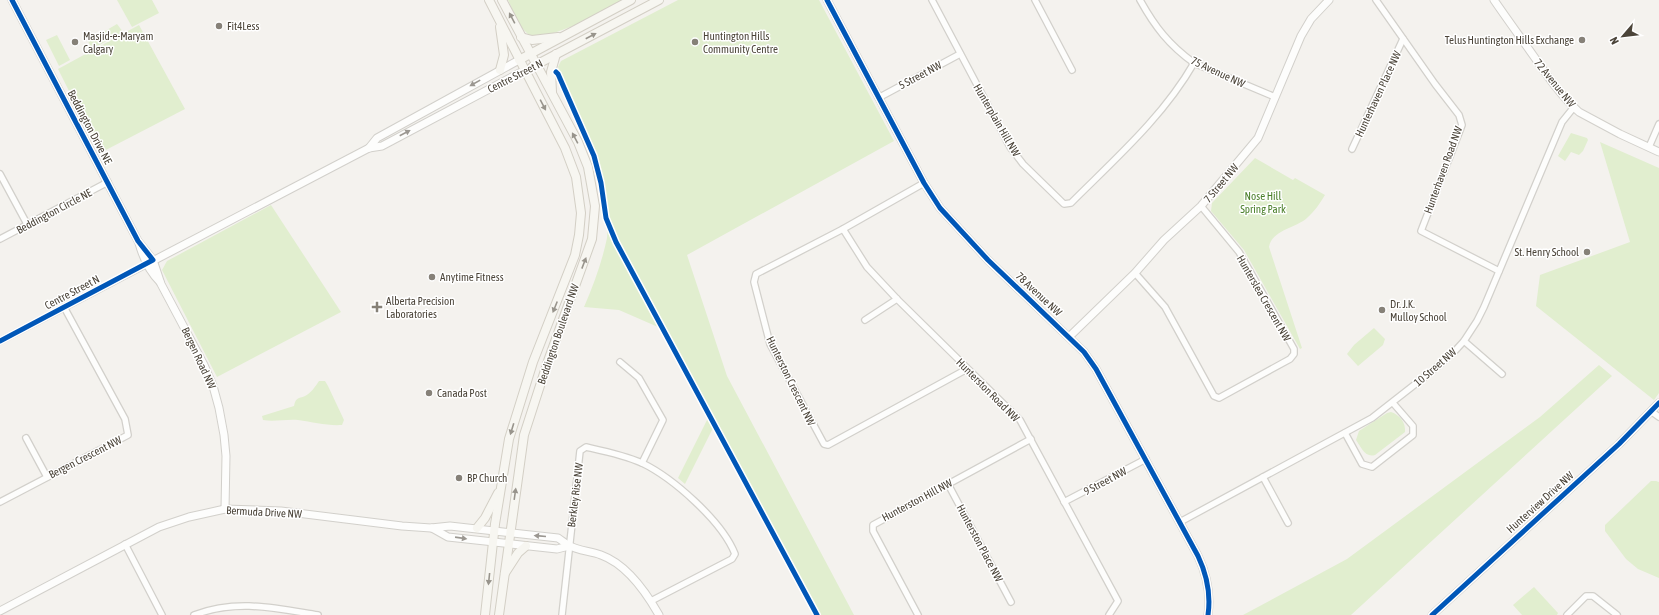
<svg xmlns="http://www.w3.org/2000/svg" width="1659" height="615" font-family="'Asap Condensed',sans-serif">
  <rect width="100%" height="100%" fill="#f4f2ee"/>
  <g fill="#e1eecf">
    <polygon points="117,0 152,0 159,13 132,27"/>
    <path d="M508,0H624C608,9 544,45 528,34C519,27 513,10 508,0Z"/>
    <path d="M678,0H819L894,141L687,255L727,376L854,615H815L713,428L685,484L678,478L708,418L658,327L619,310L584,307C594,284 602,262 607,238C608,230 607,222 607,213C605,168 584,131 566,90C563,83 561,75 558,67L561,61Z"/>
    <polygon points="117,24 123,32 92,49 88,41"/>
    <polygon points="139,25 185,109 100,153 58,69"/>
    <polygon points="57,35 70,60 59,66 46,40"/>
    <polygon points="1571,133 1587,138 1588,140 1583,151 1579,155 1571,152 1565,161 1558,156"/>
    <polygon points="1600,142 1659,168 1659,393 1654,400 1536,306 1540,275 1630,242"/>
    <path d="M1255,158L1293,180L1295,178L1325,195C1320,203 1315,211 1307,218C1296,228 1272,230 1269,247L1302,348L1300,349L1244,250L1211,211L1212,203Z"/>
    <polygon points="271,205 341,312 217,377 162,270 167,261"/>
    <polygon points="1374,328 1385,339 1383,345 1358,366 1347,354 1354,345"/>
    <polygon points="1599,365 1612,376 1351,615 1243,615 1347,559 1540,417"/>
    <path d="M319,381H325L328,386L344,420L342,425C327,426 313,422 298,420C286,419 274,422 263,420L262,416L294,406C296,397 298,399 305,396C311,393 315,387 319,381Z"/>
    <path d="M1391,412C1400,415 1406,423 1405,432L1375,455C1365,458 1361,447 1356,440L1359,431L1387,413Z"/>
    <polygon points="1651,481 1656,481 1659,482 1659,578 1638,569 1626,559 1605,531 1605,525"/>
    <polygon points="1534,587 1558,613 1557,615 1522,615 1513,605"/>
  </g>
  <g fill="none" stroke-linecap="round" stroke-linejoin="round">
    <g stroke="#d2d0cb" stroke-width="8">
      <g id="minor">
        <path d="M932,0L1010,147L1023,164L1064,204L1071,203C1115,159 1163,117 1194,63"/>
        <polyline points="1035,0 1072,70"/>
        <path d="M1140,0C1155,27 1169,45 1194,63L1275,97"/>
        <polyline points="1376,0 1435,84 1459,115 1462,125 1421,231 1499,271"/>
        <polyline points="880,97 960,54"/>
        <polyline points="1649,147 1659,124"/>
        <polyline points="1352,149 1403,39"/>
        <polyline points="0,174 27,224"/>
        <polyline points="924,183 843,229 756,274 754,282 770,344 824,444 828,445 967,369"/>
        <polyline points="843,229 867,267 897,299 1020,420 1118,601 1109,615"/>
        <polyline points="0,239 108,182"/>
        <polyline points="1135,273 1165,307 1214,396 1219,398 1290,359 1294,354 1294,349 1239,252 1201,206"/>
        <polyline points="865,320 897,299"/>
        <polyline points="0,341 147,264"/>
        <polyline points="1464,341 1502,374"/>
        <polyline points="620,362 639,378 663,420 642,463"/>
        <polyline points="1652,412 1659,417"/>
        <polyline points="1345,433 1362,464 1372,467 1413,435 1413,426 1393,403"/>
        <polyline points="26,438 47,477"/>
        <polyline points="1263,477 1288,523"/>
        <polyline points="948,484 1011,602"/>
        <polyline points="0,502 128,435 125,419 64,307"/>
        <polyline points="1064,502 1146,459"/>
        <polyline points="1180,522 1372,418 1432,371 1453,353 1464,341 1477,321 1484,307 1562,122 1574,107"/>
        <polyline points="125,544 162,615"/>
        <path d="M194,615C237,599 274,608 318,615"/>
        <path d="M562,615L580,451L586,447C604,451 624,455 642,463C673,478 722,521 735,554L732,559L651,601"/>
        <polyline points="918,615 873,531 873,525 1031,439"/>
        <polyline points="1567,615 1586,596 1593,596 1617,615"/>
      </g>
    </g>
    <g stroke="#d2d0cb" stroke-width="9">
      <g id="tertiary">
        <polyline points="12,0 138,241 153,260 161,284 204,365 213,386 219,408 224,435 226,456 225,509"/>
        <path d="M827,0L924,183L940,208L988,260L1084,352L1096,369L1198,556C1207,575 1211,594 1208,615"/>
        <path d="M1494,0C1507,19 1521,38 1535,58C1548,77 1562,97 1579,112L1620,134L1659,152"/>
        <polyline points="369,148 377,138 519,60"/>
        <path d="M139,243C143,258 149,271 160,282"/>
        <polyline points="147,264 369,148 382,146 525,70"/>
        <polyline points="1070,336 1135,273 1164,240 1201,206 1258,138 1301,36 1311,19 1329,0"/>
        <polyline points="432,528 448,537 557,549 569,546"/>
        <path d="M0,611L159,527L189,517L225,509L281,511L402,526L431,528L450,526L558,538C561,540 565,543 568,545C578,551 591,551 601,555C626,564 646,592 659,615"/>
        <polyline points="1432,615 1619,444 1659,403"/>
      </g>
    </g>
    <g stroke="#d3cfc5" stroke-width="10">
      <g id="secondary">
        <polyline points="500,27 504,55 500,70"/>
        <polyline points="521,37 532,40 558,37"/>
        <polyline points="519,60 631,0"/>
        <polyline points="532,67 659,0"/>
        <polyline points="552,92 551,72 556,54"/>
        <polyline points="477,528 485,518 498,493"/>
        <polyline points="505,573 518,553 526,546"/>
        <polyline points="485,615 495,524 509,439 533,362 575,255 579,235 581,213 576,177 565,148 489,0"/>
        <polyline points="499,615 524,435 548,361 592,239 595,206 588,167 578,142 502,0"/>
      </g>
    </g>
    <use href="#minor" stroke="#fdfdfc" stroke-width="5.5"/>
    <use href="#tertiary" stroke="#fdfdfc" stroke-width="7"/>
    <use href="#secondary" stroke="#f7f6f1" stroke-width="8"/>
    <g stroke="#fff" stroke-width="8">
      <g id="cycleway">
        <path d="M827,0L924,183L940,208L988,260L1084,352L1096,369L1198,556C1207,575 1211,594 1208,615"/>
        <polyline points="556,72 558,74 594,156 601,183 606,218 616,242 817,615"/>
        <polyline points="0,341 153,260 138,241 12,0"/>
        <polyline points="1432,615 1619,444 1659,403"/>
      </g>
    </g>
    <use href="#cycleway" stroke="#0057b8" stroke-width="5"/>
  </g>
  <defs><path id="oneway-solid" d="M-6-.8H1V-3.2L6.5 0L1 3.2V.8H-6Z"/></defs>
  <g fill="#98948c">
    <use href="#oneway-solid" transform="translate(512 18) rotate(-118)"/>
    <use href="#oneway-solid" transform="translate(591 36) rotate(-28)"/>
    <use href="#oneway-solid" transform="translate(543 105) rotate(62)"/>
    <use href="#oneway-solid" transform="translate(575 138) rotate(-118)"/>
    <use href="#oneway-solid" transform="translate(584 263) rotate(-69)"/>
    <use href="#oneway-solid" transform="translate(555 307) rotate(112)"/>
    <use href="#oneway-solid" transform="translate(512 429) rotate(107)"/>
    <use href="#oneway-solid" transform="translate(515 494) rotate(-82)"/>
    <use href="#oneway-solid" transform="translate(489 579) rotate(96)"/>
  </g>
  <g fill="#9b9791">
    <use href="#oneway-solid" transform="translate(475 83) rotate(151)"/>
    <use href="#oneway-solid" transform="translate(405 133) rotate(-28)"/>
    <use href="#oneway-solid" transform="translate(540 536) rotate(-175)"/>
    <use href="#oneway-solid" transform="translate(461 538) rotate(8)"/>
  </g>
  <g fill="#868178" stroke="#fff" stroke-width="1.5">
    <circle cx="219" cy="26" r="4"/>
    <circle cx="1582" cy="40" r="4"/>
    <circle cx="75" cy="42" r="4"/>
    <circle cx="695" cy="42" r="4"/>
    <circle cx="1587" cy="252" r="4"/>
    <circle cx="432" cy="277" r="4"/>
    <path d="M375 301h4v4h4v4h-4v4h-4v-4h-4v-4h4z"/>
    <circle cx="1382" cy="310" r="4"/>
    <circle cx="429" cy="393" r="4"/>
    <circle cx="459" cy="478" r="4"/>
  </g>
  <g text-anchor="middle" stroke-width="3" stroke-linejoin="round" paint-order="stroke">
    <g font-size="11" fill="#4b4439" stroke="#fff" text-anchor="start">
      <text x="227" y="30">Fit4Less</text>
      <text x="83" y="40">Masjid-e-Maryam<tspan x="83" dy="13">Calgary</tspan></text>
      <text x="703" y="40">Huntington Hills<tspan x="703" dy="13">Community Centre</tspan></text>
      <text x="1574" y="44" text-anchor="end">Telus Huntington Hills Exchange</text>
      <text x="1579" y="256" text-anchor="end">St. Henry School</text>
      <text x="440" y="281">Anytime Fitness</text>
      <text x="386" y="305">Alberta Precision<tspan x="386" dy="13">Laboratories</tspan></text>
      <text x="1390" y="308">Dr. J.K.<tspan x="1390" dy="13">Mulloy School</tspan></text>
      <text x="437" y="397">Canada Post</text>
      <text x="467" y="482">BP Church</text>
    </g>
    <g font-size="11" fill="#4b4439" stroke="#fff">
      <text transform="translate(1218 72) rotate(25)" y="4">75 Avenue NW</text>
      <text transform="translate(920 75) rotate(-28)" y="4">5 Street NW</text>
      <text transform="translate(515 76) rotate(-27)" y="4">Centre Street N</text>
      <text transform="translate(1555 83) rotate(51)" y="4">72 Avenue NW</text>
      <text transform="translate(1378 94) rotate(-65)" y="4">Hunterhaven Place NW</text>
      <text transform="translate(997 120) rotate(60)" y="4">Hunterplain Hill NW</text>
      <text transform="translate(90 127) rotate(62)" y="4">Beddington Drive NE</text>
      <text transform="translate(1443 170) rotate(-70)" y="4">Hunterhaven Road NW</text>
      <text transform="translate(1221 183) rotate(-50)" y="4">7 Street NW</text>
      <text transform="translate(54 211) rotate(-28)" y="4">Beddington Circle NE</text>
      <text transform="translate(72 292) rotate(-28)" y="4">Centre Street N</text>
      <text transform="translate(1039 294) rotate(43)" y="4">78 Avenue NW</text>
      <text transform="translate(1264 298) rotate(60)" y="4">Hunterslea Crescent NW</text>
      <text transform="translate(558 334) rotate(-71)" y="4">Beddington Boulevard NW</text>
      <text transform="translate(199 358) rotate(65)" y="4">Bergen Road NW</text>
      <text transform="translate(1435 367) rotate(-41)" y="4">10 Street NW</text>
      <text transform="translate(791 381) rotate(64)" y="4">Hunterston Crescent NW</text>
      <text transform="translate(988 390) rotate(45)" y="4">Hunterston Road NW</text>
      <text transform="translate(85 457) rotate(-27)" y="4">Bergen Crescent NW</text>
      <text transform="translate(1105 481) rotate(-28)" y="4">9 Street NW</text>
      <text transform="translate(575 495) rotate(-83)" y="4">Berkley Rise NW</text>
      <text transform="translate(917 500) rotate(-28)" y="4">Hunterston Hill NW</text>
      <text transform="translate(1540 502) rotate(-42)" y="4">Hunterview Drive NW</text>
      <text transform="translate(264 512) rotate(3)" y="4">Bermuda Drive NW</text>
      <text transform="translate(980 543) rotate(62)" y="4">Hunterston Place NW</text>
    </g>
    <g font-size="11" fill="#4a7f2a" stroke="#fff">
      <text x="1263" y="200">Nose Hill<tspan x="1263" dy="13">Spring Park</tspan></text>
    </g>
  </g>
  <g transform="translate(1623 36) rotate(242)" stroke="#ffffff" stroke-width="3" paint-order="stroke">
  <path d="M0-3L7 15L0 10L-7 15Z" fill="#4b4439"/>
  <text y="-6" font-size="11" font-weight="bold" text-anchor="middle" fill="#4b4439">N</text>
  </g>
</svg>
